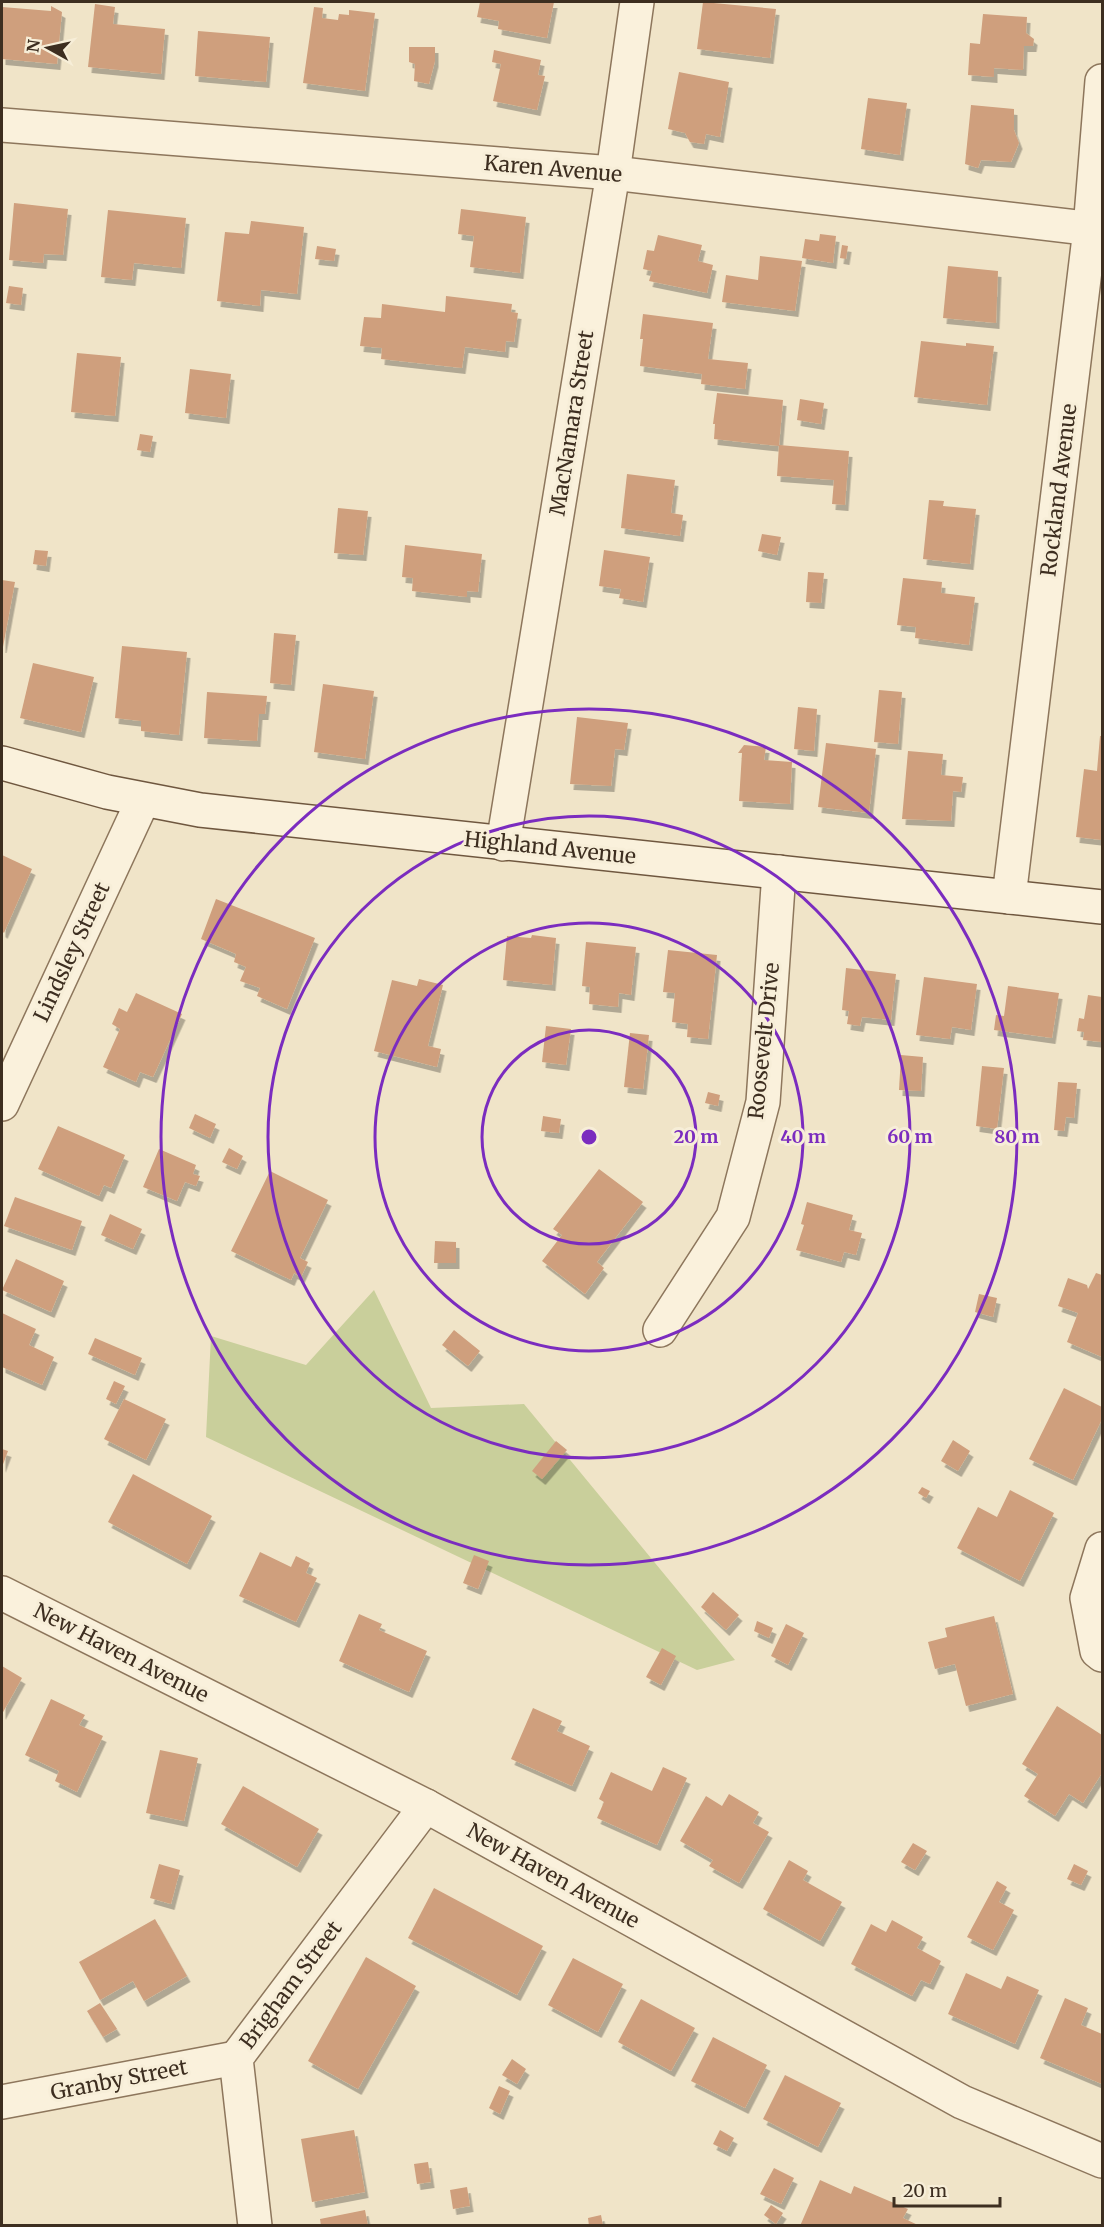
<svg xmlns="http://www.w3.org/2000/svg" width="1104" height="2227" font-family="Merriweather,serif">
  <defs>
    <filter id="shadow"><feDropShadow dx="3.5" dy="6" stdDeviation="0" flood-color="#0004"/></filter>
  </defs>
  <rect width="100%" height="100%" fill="#f0e4c8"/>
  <polygon fill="#c9cf9b" points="374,1290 431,1408 524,1404 735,1660 697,1670 206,1437 211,1336 306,1365"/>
  <g fill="#cf9f7d" filter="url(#shadow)">
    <polygon points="480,2 554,2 547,38 498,29 499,21 477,17"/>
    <polygon points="703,2 776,9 770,58 697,49"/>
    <polygon points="95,4 115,7 113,24 165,29 161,74 88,67"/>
    <polygon points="51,6 62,12 57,64 2,59 2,7 51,11"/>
    <polygon points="314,7 323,8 322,18 338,20 339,14 349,15 349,10 375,13 365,91 303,83"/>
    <polygon points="983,14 1027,17 1026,33 1034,39 1033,46 1024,46 1023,70 994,68 994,77 968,75 970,43 980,44"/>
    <polygon points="198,31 270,37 266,82 195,76"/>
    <polygon points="409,47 435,47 435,61 429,84 414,81 415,64 409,62"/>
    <polygon points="494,50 541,60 538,75 545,76 537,110 493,101 501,64 492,62"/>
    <polygon points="679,72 729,82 720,137 706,134 704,144 690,142 685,133 668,129"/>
    <polygon points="868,98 907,103 900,155 861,149"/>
    <polygon points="971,105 1014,109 1014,130 1019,143 1011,162 981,160 978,168 965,164"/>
    <polygon points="14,203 68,209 63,255 44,254 43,263 9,260"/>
    <polygon points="461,209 526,217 520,273 470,267 474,236 458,234"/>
    <polygon points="108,210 186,218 181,268 134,263 132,280 101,277"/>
    <polygon points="251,221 304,227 297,294 261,290 260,306 217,301 225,232 249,234"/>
    <polygon points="820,234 836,236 833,263 802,258 805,239 819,241"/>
    <polygon points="658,235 702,245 698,261 713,265 707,293 649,281 652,271 643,269 647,250 654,251"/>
    <polygon points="842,245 848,246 846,259 840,258"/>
    <polygon points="317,246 336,249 334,261 315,259"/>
    <polygon points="760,256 802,261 795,311 722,302 726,275 758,280"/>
    <polygon points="948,266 998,271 996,323 943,318"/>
    <polygon points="9,286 23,288 21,305 6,303"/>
    <polygon points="446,296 512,304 511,312 518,313 514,342 506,341 505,352 465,347 462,368 381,359 382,348 360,346 364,317 381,318 382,304 445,312"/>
    <polygon points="643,314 713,323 708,359 748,363 745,389 701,384 702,374 640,366 643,339 640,339"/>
    <polygon points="921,341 966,346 966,343 994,346 987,405 914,397"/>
    <polygon points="77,353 121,357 115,416 71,412"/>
    <polygon points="190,369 231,374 226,418 185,413"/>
    <polygon points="717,393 783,400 779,446 714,439 715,424 713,424"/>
    <polygon points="800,399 824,403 821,424 797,420"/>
    <polygon points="140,434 153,436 150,452 137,450"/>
    <polygon points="779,445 849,451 845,505 832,504 834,480 777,476"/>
    <polygon points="627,474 675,480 671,513 683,515 680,536 621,528"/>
    <polygon points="929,500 944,501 943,506 976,509 970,564 923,559"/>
    <polygon points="338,508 368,511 363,555 334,553"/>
    <polygon points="762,534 781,537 777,555 758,551"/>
    <polygon points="405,545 482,554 478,592 467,591 467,597 412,591 413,578 402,577"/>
    <polygon points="35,550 48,551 46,566 33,564"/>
    <polygon points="604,550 650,557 643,602 619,598 621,589 599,586"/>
    <polygon points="808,572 824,573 821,603 806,602"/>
    <polygon points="903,578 942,582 941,593 975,597 969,645 915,638 916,627 897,625"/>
    <polygon points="2,580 15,582 3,647 2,647"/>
    <polygon points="274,633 296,635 291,685 270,683"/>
    <polygon points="122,646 187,652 179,735 141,731 141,721 115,718"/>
    <polygon points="33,663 94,677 81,732 20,718"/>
    <polygon points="323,684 374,691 365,759 314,752"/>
    <polygon points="879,690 902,692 898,744 874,742"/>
    <polygon points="207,692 267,696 265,714 259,714 257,741 204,738"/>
    <polygon points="798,707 817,709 814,751 794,749"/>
    <polygon points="577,717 628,723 624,750 615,749 611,786 570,784"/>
    <polygon points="1100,736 1102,736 1102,840 1076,837 1084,769 1097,771"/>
    <polygon points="826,743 876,749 869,813 818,807"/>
    <polygon points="744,745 766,747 764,760 792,762 790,804 739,801 742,753 738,753"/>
    <polygon points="908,751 943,754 941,775 963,777 961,792 953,791 951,821 902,819"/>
    <polygon points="2,855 32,869 4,933 2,931"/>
    <polygon points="216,899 315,938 287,1009 257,996 260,988 240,981 246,967 234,962 236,954 201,939"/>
    <polygon points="532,935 556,938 552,985 503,980 507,936 531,938"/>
    <polygon points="586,942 636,947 631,995 619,993 618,1007 589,1004 590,987 582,986"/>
    <polygon points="668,950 717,955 708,1039 687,1037 688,1024 672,1022 675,993 663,992"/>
    <polygon points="846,968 896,974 891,1020 862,1017 860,1026 847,1024 849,1011 842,1010"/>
    <polygon points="924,977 977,984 971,1030 952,1027 950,1039 916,1035"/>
    <polygon points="419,979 443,985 428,1046 441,1049 437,1067 374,1051 392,980 417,986"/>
    <polygon points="1008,986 1059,993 1052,1038 994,1030 996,1015 1004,1016"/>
    <polygon points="136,993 182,1014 153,1077 140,1072 136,1082 103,1067 120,1029 112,1024 119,1008 127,1012"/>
    <polygon points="1088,995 1102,997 1102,1042 1083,1040 1084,1032 1077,1031 1079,1018 1084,1019"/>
    <polygon points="546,1026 571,1029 566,1065 542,1062"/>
    <polygon points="630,1033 649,1035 643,1089 624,1087"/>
    <polygon points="901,1055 923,1057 921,1091 899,1090"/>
    <polygon points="982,1066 1004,1068 997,1129 976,1126"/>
    <polygon points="1058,1082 1077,1083 1074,1118 1066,1117 1064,1131 1054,1130"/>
    <polygon points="708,1092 720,1095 718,1106 705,1103"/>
    <polygon points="195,1114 216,1124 210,1138 189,1128"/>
    <polygon points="543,1116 561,1119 559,1133 541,1131"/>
    <polygon points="58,1126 125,1155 111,1188 104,1185 99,1196 38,1169"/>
    <polygon points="229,1148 243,1156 237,1169 222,1162"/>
    <polygon points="159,1149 196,1165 193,1174 200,1176 196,1186 185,1182 177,1201 143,1187"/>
    <polygon points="599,1169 643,1202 597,1262 604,1268 585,1294 542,1261 562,1235 553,1229"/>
    <polygon points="270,1171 328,1200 300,1258 308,1262 301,1277 294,1273 291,1280 231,1251"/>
    <polygon points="15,1197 82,1221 72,1250 4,1226"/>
    <polygon points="807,1202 853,1215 849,1230 862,1233 856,1255 844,1252 841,1262 796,1250 804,1225 801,1224"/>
    <polygon points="110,1214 142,1229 133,1249 101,1235"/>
    <polygon points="435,1241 456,1242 456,1263 434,1263"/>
    <polygon points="16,1259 64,1281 51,1312 2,1290"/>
    <polygon points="1096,1273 1102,1275 1102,1357 1067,1342 1078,1313 1058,1306 1068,1278 1087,1285 1088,1289"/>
    <polygon points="979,1294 997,1298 993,1317 975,1312"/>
    <polygon points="2,1313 36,1329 29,1345 54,1357 42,1385 2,1367"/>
    <polygon points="454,1330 480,1351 468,1366 442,1345"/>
    <polygon points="95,1338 142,1358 135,1375 88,1354"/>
    <polygon points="114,1381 125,1386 116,1404 106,1399"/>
    <polygon points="1064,1388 1102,1407 1102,1419 1073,1480 1029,1459"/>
    <polygon points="124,1399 166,1419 146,1460 104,1439"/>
    <polygon points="953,1440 970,1451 958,1471 941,1461"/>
    <polygon points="556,1441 567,1450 542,1479 532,1471"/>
    <polygon points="2,1449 8,1451 2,1467"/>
    <polygon points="133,1474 212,1516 187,1564 108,1522"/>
    <polygon points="922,1487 930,1491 926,1498 918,1493"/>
    <polygon points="1010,1490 1054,1513 1020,1581 957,1548 978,1507 997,1517"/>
    <polygon points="260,1552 291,1567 296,1556 310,1563 306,1573 317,1578 296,1622 239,1596"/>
    <polygon points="474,1555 489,1561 478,1589 463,1583"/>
    <polygon points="713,1592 739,1615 726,1630 701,1607"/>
    <polygon points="359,1614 382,1624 379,1630 427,1651 409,1692 339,1661"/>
    <polygon points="994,1616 1013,1694 966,1706 955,1664 935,1669 928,1642 947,1637 945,1628"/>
    <polygon points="757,1621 773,1628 769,1638 754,1631"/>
    <polygon points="786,1624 804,1633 788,1665 771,1656"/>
    <polygon points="662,1648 676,1656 661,1685 646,1677"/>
    <polygon points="2,1666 22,1678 2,1714"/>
    <polygon points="51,1699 85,1715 79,1725 103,1736 77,1792 55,1781 59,1771 25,1755"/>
    <polygon points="1057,1706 1102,1735 1102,1773 1083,1803 1069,1794 1055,1816 1024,1796 1038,1774 1022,1764"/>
    <polygon points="533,1708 562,1721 557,1731 590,1746 572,1786 511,1759"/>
    <polygon points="160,1750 198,1758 184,1821 146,1813"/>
    <polygon points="663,1767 687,1778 657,1845 597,1818 604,1802 599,1799 611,1772 652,1791"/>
    <polygon points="243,1786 319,1829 297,1867 221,1824"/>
    <polygon points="729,1794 759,1812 753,1823 769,1832 739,1883 709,1866 713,1860 680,1841 706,1796 722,1806"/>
    <polygon points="913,1843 927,1851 915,1870 901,1862"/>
    <polygon points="789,1860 808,1871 803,1880 842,1902 820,1941 763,1909"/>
    <polygon points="159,1864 180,1870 171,1904 150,1898"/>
    <polygon points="1074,1864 1088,1871 1081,1885 1067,1879"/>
    <polygon points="997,1881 1007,1887 999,1902 1014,1910 993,1950 967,1937"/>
    <polygon points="434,1888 543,1946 517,1995 408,1938"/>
    <polygon points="155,1919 187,1976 144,2001 133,1981 100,2000 79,1962"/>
    <polygon points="892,1920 923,1937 917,1948 941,1961 930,1984 921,1980 912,1996 851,1964 871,1924 886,1932"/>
    <polygon points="366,1957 416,1986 358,2089 308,2061"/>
    <polygon points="573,1958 623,1984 598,2032 548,2005"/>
    <polygon points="966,1973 1001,1989 1007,1976 1039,1990 1015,2044 948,2014"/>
    <polygon points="1065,1998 1088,2008 1081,2025 1102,2034 1102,2084 1040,2058"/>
    <polygon points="641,1999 695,2028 671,2071 618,2042"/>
    <polygon points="100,2003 117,2029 103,2037 87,2011"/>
    <polygon points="713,2037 767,2065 745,2108 691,2081"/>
    <polygon points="512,2059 526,2069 517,2084 502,2075"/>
    <polygon points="785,2075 841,2103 818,2147 763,2119"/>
    <polygon points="499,2086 510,2091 500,2114 489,2108"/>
    <polygon points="354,2130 365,2192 312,2202 301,2139"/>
    <polygon points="720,2130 734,2138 727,2151 713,2144"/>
    <polygon points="428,2162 431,2182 417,2184 414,2164"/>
    <polygon points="774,2168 794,2178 781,2204 760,2194"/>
    <polygon points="820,2180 851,2194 854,2186 908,2209 903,2218 920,2226 800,2226"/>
    <polygon points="467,2187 470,2206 453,2209 450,2190"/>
    <polygon points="771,2205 783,2213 776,2224 764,2215"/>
    <polygon points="365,2210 368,2226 321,2226 320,2219"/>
    <polygon points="601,2215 603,2226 589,2226 588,2218"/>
  </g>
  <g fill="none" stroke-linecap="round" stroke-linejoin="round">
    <g stroke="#8d765c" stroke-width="36">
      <g id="minor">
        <polyline points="2,125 613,173 1102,230"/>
        <polyline points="503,844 613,173 637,2"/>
        <polyline points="1009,897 1090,229 1102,81"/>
        <polyline points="2,1104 143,800"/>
        <polyline points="660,1330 733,1217 763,1102 779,872"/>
        <polyline points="1102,1549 1087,1598 1097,1651 1102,1655"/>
        <polyline points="2,1593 426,1806 962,2102 1102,2161"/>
        <polyline points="2,2102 236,2058"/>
        <polyline points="255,2226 236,2058 426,1806"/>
      </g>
    </g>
    <g stroke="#6f573f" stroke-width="36">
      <polyline id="secondary" points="2,763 107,792 200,810 1102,907"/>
    </g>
    <use href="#minor" stroke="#faf1dc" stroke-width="33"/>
    <use href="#secondary" stroke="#faf1dc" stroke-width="33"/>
  </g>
  <g fill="none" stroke="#7b2cbf" stroke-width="3">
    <circle cx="589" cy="1137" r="107"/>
    <circle cx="589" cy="1137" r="214"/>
    <circle cx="589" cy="1137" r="321"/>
    <circle cx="589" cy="1137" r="428"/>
  </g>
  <g text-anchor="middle" stroke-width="6" stroke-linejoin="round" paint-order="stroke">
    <g font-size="21" fill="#3d2e20" stroke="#f7eed8">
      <text transform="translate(553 169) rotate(5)" y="7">Karen Avenue</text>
      <text transform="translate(572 423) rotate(-81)" y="7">MacNamara Street</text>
      <text transform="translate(1059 490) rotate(-83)" y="7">Rockland Avenue</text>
      <text transform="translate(550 848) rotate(6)" y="7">Highland Avenue</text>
      <text transform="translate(72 952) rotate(-65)" y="7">Lindsley Street</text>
      <text transform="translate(764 1041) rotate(-84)" y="7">Roosevelt Drive</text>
      <text transform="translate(121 1653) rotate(27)" y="7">New Haven Avenue</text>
      <text transform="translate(553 1876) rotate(29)" y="7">New Haven Avenue</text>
      <text transform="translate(291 1985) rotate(-53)" y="7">Brigham Street</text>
      <text transform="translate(119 2080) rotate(-11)" y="7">Granby Street</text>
    </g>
  </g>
  <circle cx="589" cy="1137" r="9" fill="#7b2cbf" stroke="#f7eed8" stroke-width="3"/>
  <g font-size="18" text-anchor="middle" font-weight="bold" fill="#7b2cbf" stroke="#f7eed8" stroke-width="6" stroke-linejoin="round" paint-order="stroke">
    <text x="696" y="1143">20 m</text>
    <text x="803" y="1143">40 m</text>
    <text x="910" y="1143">60 m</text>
    <text x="1017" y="1143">80 m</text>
  </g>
  <rect width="1104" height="2227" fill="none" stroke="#3d2e20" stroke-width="6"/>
  <g transform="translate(48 48) rotate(278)" stroke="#f7eed8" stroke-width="4.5" paint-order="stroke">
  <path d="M0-4.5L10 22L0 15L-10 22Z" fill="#3d2e20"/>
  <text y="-9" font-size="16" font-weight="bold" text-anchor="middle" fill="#3d2e20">N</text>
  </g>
  <path d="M894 2197v9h106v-9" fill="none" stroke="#3d2e20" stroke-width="3"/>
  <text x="903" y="2197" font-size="18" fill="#3d2e20" stroke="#f7eed8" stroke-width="4.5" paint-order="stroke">20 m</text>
</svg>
